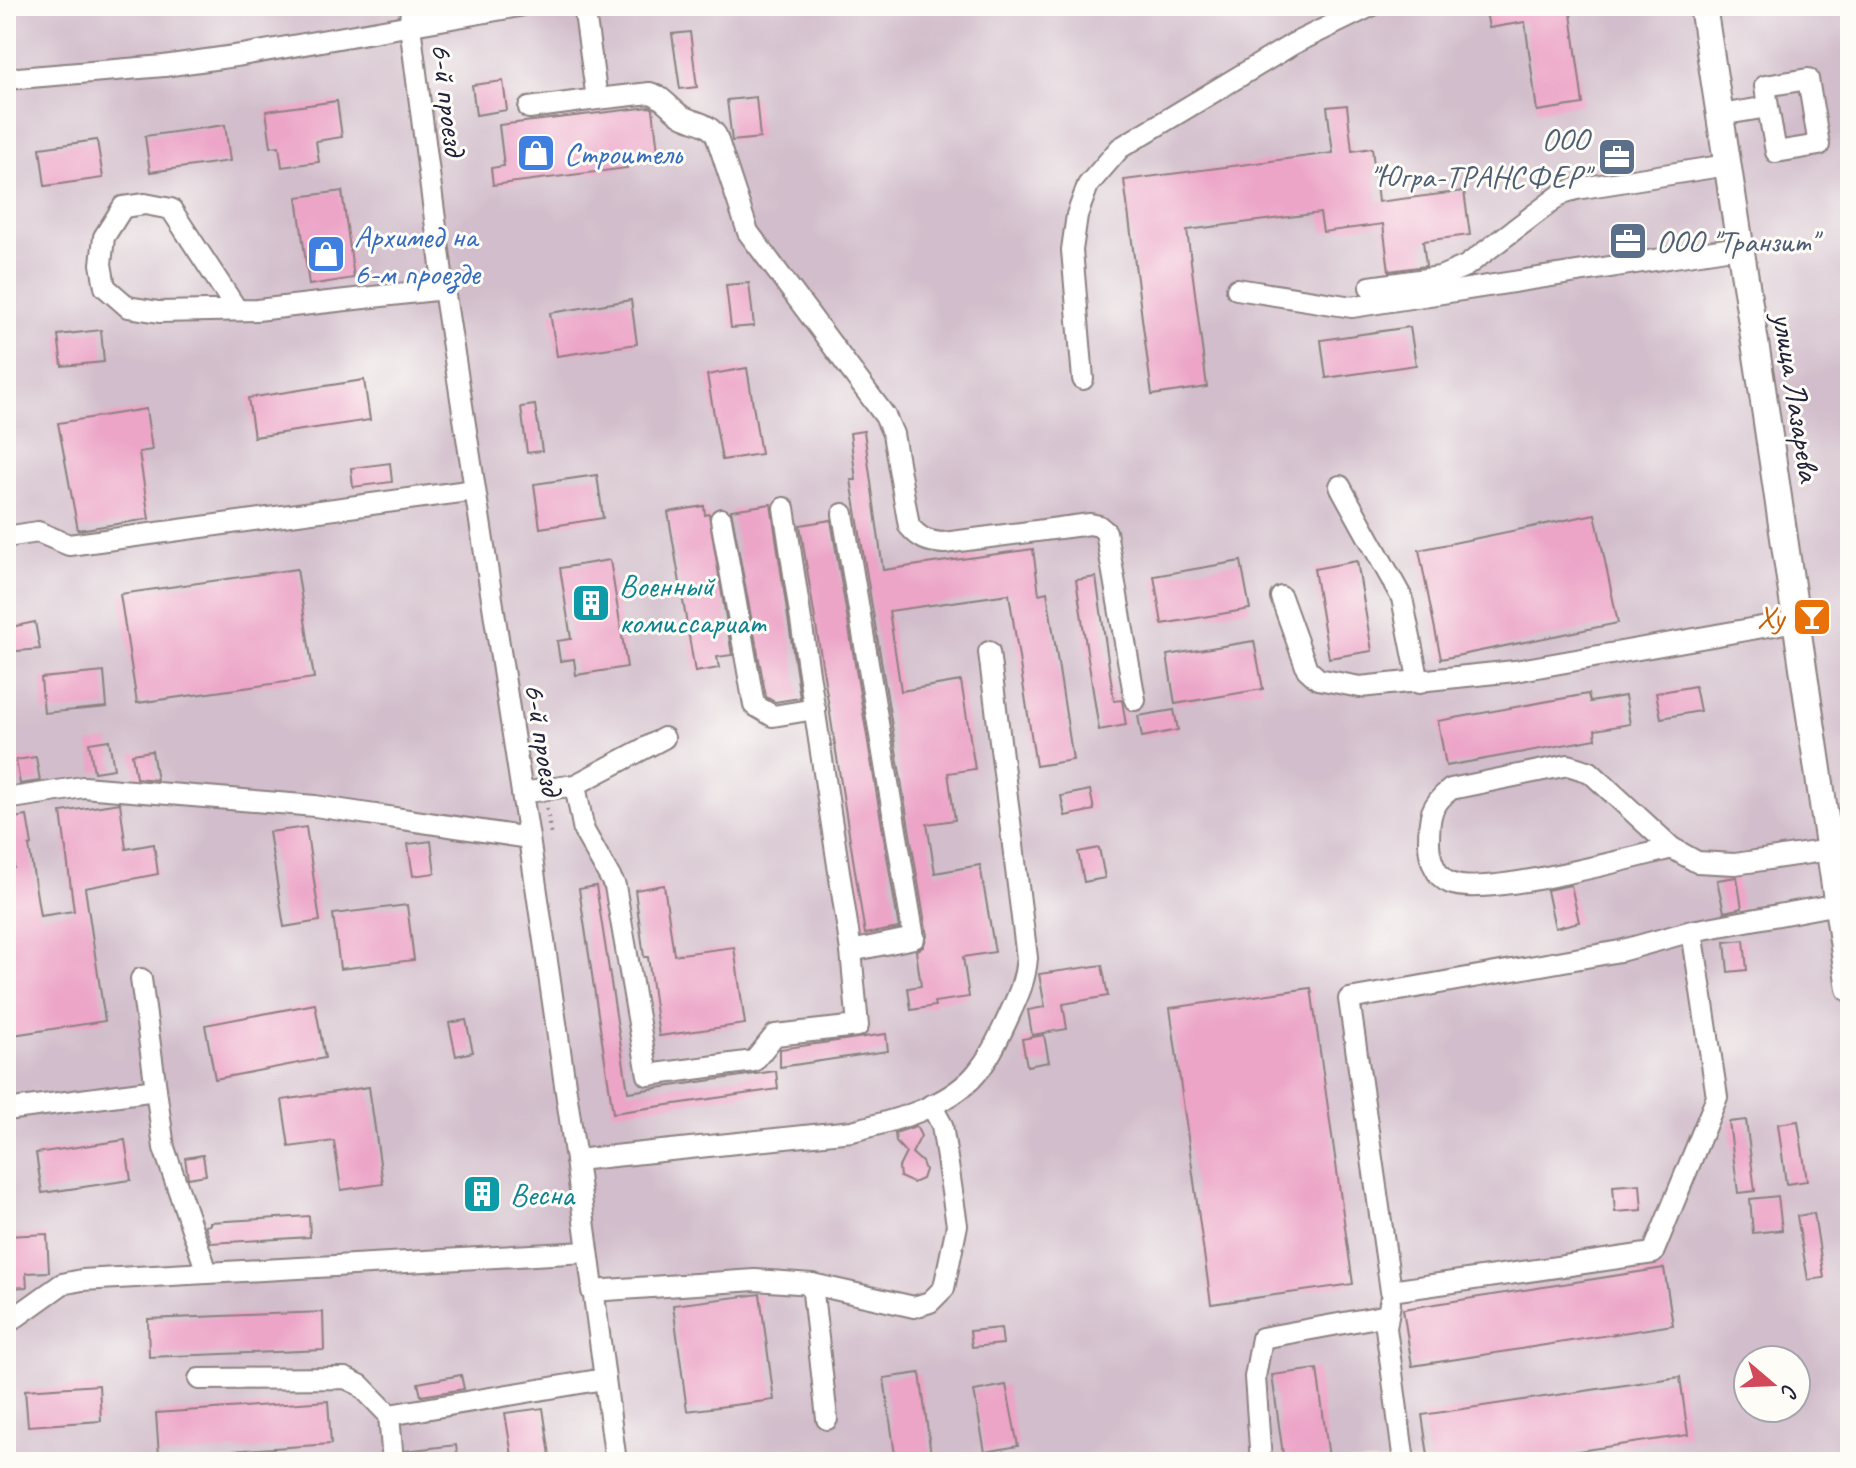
<svg xmlns="http://www.w3.org/2000/svg" width="1856" height="1468" font-family="Caveat,sans-serif">
  <rect width="100%" height="100%" fill="#fdfcf7"/>
  <filter id="ink" filterUnits="userSpaceOnUse"><feTurbulence type="fractalNoise" baseFrequency=".0125" numOctaves="2"/><feDisplacementMap in="SourceGraphic" scale="16" xChannelSelector="R" yChannelSelector="G"/><feConvolveMatrix kernelMatrix="1 2 1 2 8 2 1 2 1" color-interpolation-filters="sRGB"/></filter>
  <filter id="wash" filterUnits="userSpaceOnUse"><feTurbulence type="fractalNoise" baseFrequency=".006" numOctaves="4" result="noise"/><feDisplacementMap in="SourceGraphic" scale="32" xChannelSelector="R" yChannelSelector="G"/><feGaussianBlur stdDeviation="1.8" result="paint"/><feColorMatrix in="noise" values="0 0 0 0 0 0 0 0 0 0 0 0 0 0 0 0 0 1.4 0 .05"/><feComposite in="paint" operator="in"/></filter>
  <g filter="url(#wash)">
    <rect width="100%" height="100%" fill="#f5e0c5"/>
    <path fill="#d1bdcb" fill-rule="evenodd" d="M6,6H1850V1462H6ZM1748,1360H1796V1408H1748Z"/>
    <g id="blocks">
      <g fill="#eca4c7">
        <polygon points="1485,6 1570,6 1583,104 1537,111 1525,22 1489,28"/>
        <polygon points="690,32 697,87 680,89 672,34"/>
        <polygon points="503,81 507,110 476,115 472,85"/>
        <polygon points="756,97 760,138 732,141 727,100"/>
        <polygon points="337,101 342,137 316,141 319,162 282,167 279,146 271,147 266,111"/>
        <polygon points="1347,105 1352,151 1372,148 1378,202 1464,191 1470,235 1423,241 1426,266 1389,271 1383,224 1323,232 1320,213 1187,230 1207,387 1152,395 1124,180 1333,153 1327,107"/>
        <polygon points="650,107 653,109 659,160 626,164 627,168 493,185 491,168 504,166 499,125"/>
        <polygon points="225,125 230,161 150,172 145,136"/>
        <polygon points="97,140 103,178 45,186 40,148"/>
        <polygon points="342,191 354,278 309,285 297,197"/>
        <polygon points="1637,227 1640,249 1619,252 1616,231"/>
        <polygon points="749,283 754,326 731,328 726,285"/>
        <polygon points="631,300 637,344 557,356 550,313"/>
        <polygon points="1410,327 1416,365 1326,378 1321,340"/>
        <polygon points="101,330 104,362 62,366 58,335"/>
        <polygon points="747,368 761,454 722,460 707,375"/>
        <polygon points="364,380 370,420 254,437 248,398"/>
        <polygon points="535,405 542,451 527,453 521,407"/>
        <polygon points="146,409 152,450 139,452 149,519 78,530 58,423"/>
        <polygon points="864,431 883,570 1033,549 1039,594 1047,592 1073,760 1036,766 1009,594 889,611 901,691 961,681 975,769 948,773 955,820 927,824 935,873 980,865 995,952 963,957 969,997 934,1002 935,1006 911,1010 908,988 921,986 916,951 923,947 927,936 851,480 856,480 850,433"/>
        <polygon points="390,463 392,482 353,487 351,468"/>
        <polygon points="597,475 603,518 540,528 534,484"/>
        <polygon points="771,504 800,698 775,702 766,697 731,510"/>
        <polygon points="704,506 705,515 709,514 732,655 717,657 719,668 695,672 668,512"/>
        <polygon points="1595,514 1618,623 1441,659 1419,550"/>
        <polygon points="831,520 899,928 865,934 800,525"/>
        <polygon points="610,560 627,667 576,675 574,659 560,661 557,641 571,639 560,568"/>
        <polygon points="1241,561 1250,609 1162,624 1154,576"/>
        <polygon points="1357,561 1372,651 1329,658 1314,569"/>
        <polygon points="297,569 314,678 137,703 120,594"/>
        <polygon points="1096,577 1114,701 1122,700 1126,725 1099,730 1076,580"/>
        <polygon points="35,622 40,649 6,652 6,628"/>
        <polygon points="1254,641 1263,689 1175,704 1167,655"/>
        <polygon points="104,672 107,707 44,713 41,678"/>
        <polygon points="1695,686 1700,711 1661,718 1656,693"/>
        <polygon points="1588,694 1590,702 1625,696 1630,724 1595,730 1596,739 1446,766 1438,721"/>
        <polygon points="1174,710 1178,730 1142,737 1138,716"/>
        <polygon points="109,740 114,769 94,772 89,743"/>
        <polygon points="152,751 157,780 136,778 132,754"/>
        <polygon points="36,757 40,781 20,784 16,760"/>
        <polygon points="1090,790 1094,810 1065,816 1061,796"/>
        <polygon points="120,803 126,849 154,844 158,874 85,888 105,1021 6,1036 6,869 14,868 7,819 27,816 32,845 29,846 40,916 74,911 61,812"/>
        <polygon points="306,827 320,921 284,927 269,832"/>
        <polygon points="431,841 435,873 413,876 408,844"/>
        <polygon points="1099,848 1105,878 1084,882 1078,852"/>
        <polygon points="1737,877 1742,908 1724,912 1717,880"/>
        <polygon points="664,885 674,955 734,947 745,1024 659,1036 648,957 644,957 635,890"/>
        <polygon points="1571,885 1579,922 1555,928 1547,890"/>
        <polygon points="596,886 628,1092 776,1071 778,1089 613,1113 579,889"/>
        <polygon points="407,905 414,960 340,969 333,914"/>
        <polygon points="1744,940 1747,970 1728,972 1725,942"/>
        <polygon points="1102,965 1108,996 1063,1004 1067,1029 1032,1035 1028,1010 1045,1007 1039,974"/>
        <polygon points="1311,988 1353,1284 1211,1304 1170,1008"/>
        <polygon points="315,1004 325,1058 215,1079 205,1025"/>
        <polygon points="466,1020 473,1052 456,1056 449,1023"/>
        <polygon points="886,1034 888,1051 780,1067 780,1049"/>
        <polygon points="1044,1035 1049,1062 1027,1066 1022,1039"/>
        <polygon points="369,1087 383,1184 341,1190 334,1141 289,1147 282,1100"/>
        <polygon points="1746,1120 1755,1191 1738,1193 1729,1122"/>
        <polygon points="1798,1121 1807,1181 1786,1184 1778,1124"/>
        <polygon points="916,1126 921,1136 912,1153 922,1162 925,1170 922,1179 913,1183 900,1177 899,1167 906,1153 896,1142 895,1133"/>
        <polygon points="125,1140 131,1180 42,1193 36,1153"/>
        <polygon points="203,1155 206,1175 188,1178 185,1158"/>
        <polygon points="490,1178 494,1207 475,1210 470,1181"/>
        <polygon points="1640,1184 1642,1210 1615,1212 1613,1186"/>
        <polygon points="1778,1196 1782,1230 1753,1233 1750,1199"/>
        <polygon points="1814,1213 1824,1278 1808,1280 1797,1216"/>
        <polygon points="309,1216 310,1237 211,1243 205,1226 210,1225 210,1222"/>
        <polygon points="47,1234 49,1272 26,1273 27,1287 6,1288 6,1236"/>
        <polygon points="1664,1268 1673,1325 1412,1366 1403,1309"/>
        <polygon points="760,1294 774,1400 687,1411 673,1305"/>
        <polygon points="323,1312 324,1350 149,1357 148,1319"/>
        <polygon points="1001,1328 1003,1344 972,1347 970,1331"/>
        <polygon points="1317,1369 1329,1458 1284,1462 1272,1375"/>
        <polygon points="920,1373 932,1462 896,1462 884,1378"/>
        <polygon points="461,1375 464,1389 421,1396 418,1383"/>
        <polygon points="1680,1377 1688,1435 1503,1462 1429,1462 1422,1415"/>
        <polygon points="99,1385 101,1421 28,1426 25,1390"/>
        <polygon points="1006,1385 1018,1446 985,1452 974,1391"/>
        <polygon points="328,1401 331,1444 159,1456 156,1413"/>
        <polygon points="543,1408 551,1462 513,1462 505,1413"/>
        <polygon points="456,1445 458,1462 406,1462 405,1451"/>
      </g>
    </g>
  </g>
  <g filter="url(#ink)">
    <use href="#blocks" fill-opacity="0" stroke="#8c8180" stroke-width="2"/>
    <g fill="none" stroke-linecap="round" stroke-linejoin="round">
      <g stroke="#8c8180" stroke-width="24">
        <g id="minor">
          <polyline points="411,6 410,26 444,289 529,838 576,1160 616,1462"/>
          <polyline points="6,79 164,66 242,55 519,6"/>
          <path d="M597,99L650,93C663,96 670,109 682,116C695,123 707,122 716,135L748,232L885,416L893,434L909,526C920,539 928,542 944,543L1090,524L1099,526L1106,532L1135,700"/>
          <polyline points="529,108 597,99 584,6"/>
          <polyline points="1720,115 1768,107 1765,86 1808,79 1819,145 1776,152 1768,107"/>
          <polyline points="1370,287 1440,277 1466,266 1563,193 1576,189 1727,165"/>
          <polyline points="1237,289 1352,307 1739,247"/>
          <polyline points="237,310 171,209 145,204 123,207 104,237 101,264 105,287 128,307 159,312 257,310 444,289"/>
          <polyline points="1083,379 1072,250 1077,215 1088,185 1120,148 1293,44 1371,6"/>
          <polyline points="1340,486 1402,598 1419,683"/>
          <polyline points="843,514 914,938 851,951"/>
          <polyline points="721,519 754,705 773,716 815,709"/>
          <polyline points="6,537 38,532 69,545 475,490"/>
          <polyline points="1281,597 1307,669 1318,679 1360,687 1515,671 1796,621"/>
          <polyline points="575,785 664,738"/>
          <polyline points="522,793 575,785 584,831 615,886 648,1075 754,1061 775,1035 858,1026 851,951 784,508"/>
          <polyline points="6,799 83,787 315,806 529,838"/>
          <path d="M1672,848C1632,858 1483,898 1450,883C1435,877 1429,857 1429,842C1429,816 1430,805 1451,789L1568,765L1590,772L1672,848L1697,862L1735,864L1850,847"/>
          <polyline points="1692,931 1717,1097 1653,1253 1391,1291 1349,999 1620,951 1692,931 1838,904"/>
          <polyline points="141,979 164,1148 207,1272"/>
          <polyline points="6,1110 156,1090"/>
          <path d="M576,1160L852,1131C893,1121 946,1108 975,1075C989,1059 997,1041 1006,1022C1017,998 1025,983 1027,958L989,652"/>
          <polyline points="812,1284 914,1307 930,1302 944,1288 957,1225 942,1125 931,1105"/>
          <polyline points="592,1291 755,1280 812,1284 827,1419"/>
          <polyline points="1390,1303 1386,1328 1404,1462"/>
          <polyline points="6,1324 62,1284 82,1280 587,1252"/>
          <polyline points="199,1379 345,1378 360,1385 389,1415 604,1379"/>
          <polyline points="389,1415 393,1462"/>
          <polyline points="1261,1462 1255,1377 1262,1338 1388,1315"/>
        </g>
      </g>
      <g stroke="#8c8180" stroke-width="30">
        <polyline id="major" points="1703,6 1762,388 1850,988"/>
      </g>
      <polyline stroke="#8c8180" stroke-width="4" stroke-dasharray="2 6" stroke-linecap="butt" points="547,808 551,839"/>
      <use href="#minor" stroke="#fff" stroke-width="20"/>
      <use href="#major" stroke="#fff" stroke-width="26"/>
    </g>
  </g>
  <defs>
    <g id="shop-square" transform="scale(2)"><rect x="-9" y="-9" width="18" height="18" rx="4" fill="#3f7fe0" stroke="#fdfcf7"/><path d="M-5-2.5h2.3a2.7 3.5 0 0 1 5.4 0H5L5.5 6h-11ZM-1.5-2.5h3a1.5 2.3 0 0 0-3 0Z" fill="#fff"/></g>
    <g id="office-square" transform="scale(2)"><rect x="-9" y="-9" width="18" height="18" rx="4" fill="#5c6f8a" stroke="#fdfcf7"/><path d="M-6-3h4V-5.5h4V-3h4V5H-6ZM-1-4.5V-3h2v-1.5ZM-6 0V1H6V0Z" fill="#fff"/></g>
    <g id="building-square" transform="scale(2)"><rect x="-9" y="-9" width="18" height="18" rx="4" fill="#0f9aa8" stroke="#fdfcf7"/><path d="M-4-6H4V6H1V3H-1V6H-4ZM-2.5-4.3h1.7v1.8h-1.7ZM.8-4.3h1.7v1.8H.8ZM-2.5-1h1.7V.8h-1.7ZM.8-1h1.7V.8H.8Z" fill="#fff"/></g>
    <g id="bar-square" transform="scale(2)"><rect x="-9" y="-9" width="18" height="18" rx="4" fill="#e8710a" stroke="#fdfcf7"/><path d="M-6-5H6L.8 .8V4.5H3.5V6h-7V4.5H-.8V.8Z" fill="#fff"/></g>
  </defs>
  <g fill-rule="evenodd">
    <use href="#shop-square" x="536" y="153"/>
    <use href="#office-square" x="1617" y="157"/>
    <use href="#office-square" x="1628" y="241"/>
    <use href="#shop-square" x="326" y="254"/>
    <use href="#building-square" x="591" y="603"/>
    <use href="#bar-square" x="1812" y="617"/>
    <use href="#building-square" x="482" y="1194"/>
  </g>
  <g text-anchor="middle" stroke-width="6" stroke-linejoin="round" paint-order="stroke">
    <g font-size="32" fill="#22223b" stroke="#fdfcf7">
      <text transform="translate(449 99) rotate(83)" y="11">6-й проезд</text>
      <text transform="translate(1797 397) rotate(81)" y="11">улица Лазарева</text>
      <text transform="translate(544 739) rotate(81)" y="11">6-й проезд</text>
    </g>
    <g font-size="32" fill="#4e5e75" stroke="#fdfcf7" text-anchor="end">
      <text x="1589" y="150">ООО<tspan x="1589" dy="37">"Югра-ТРАНСФЕР"</tspan></text>
      <text x="1656" y="252" text-anchor="start">ООО "Транзит"</text>
    </g>
    <g font-size="32" fill="#366cbe" stroke="#fdfcf7" text-anchor="start">
      <text x="564" y="164">Строитель</text>
      <text x="354" y="247">Архимед на<tspan x="354" dy="37">6-м проезде</tspan></text>
    </g>
    <g font-size="32" fill="#0d838f" stroke="#fdfcf7" text-anchor="start">
      <text x="619" y="596">Военный<tspan x="619" dy="37">комиссариат</tspan></text>
      <text x="510" y="1205">Весна</text>
    </g>
    <g font-size="32" fill="#c56008" stroke="#fdfcf7" text-anchor="end">
      <text x="1784" y="628">Xy</text>
    </g>
  </g>
  <rect width="1856" height="1468" fill="none" stroke="#fdfcf7" stroke-width="32"/>
  <g transform="translate(1772 1384) rotate(109)"><circle r="38" fill="#fdfcf7" stroke="#a5a5ac" stroke-width="2"/>
  <path d="M0-6L14 30L0 20L-14 30Z" fill="#d1495b"/>
  <text y="-12" font-size="22" font-weight="bold" text-anchor="middle" fill="#22223b">С</text>
  </g>
</svg>
